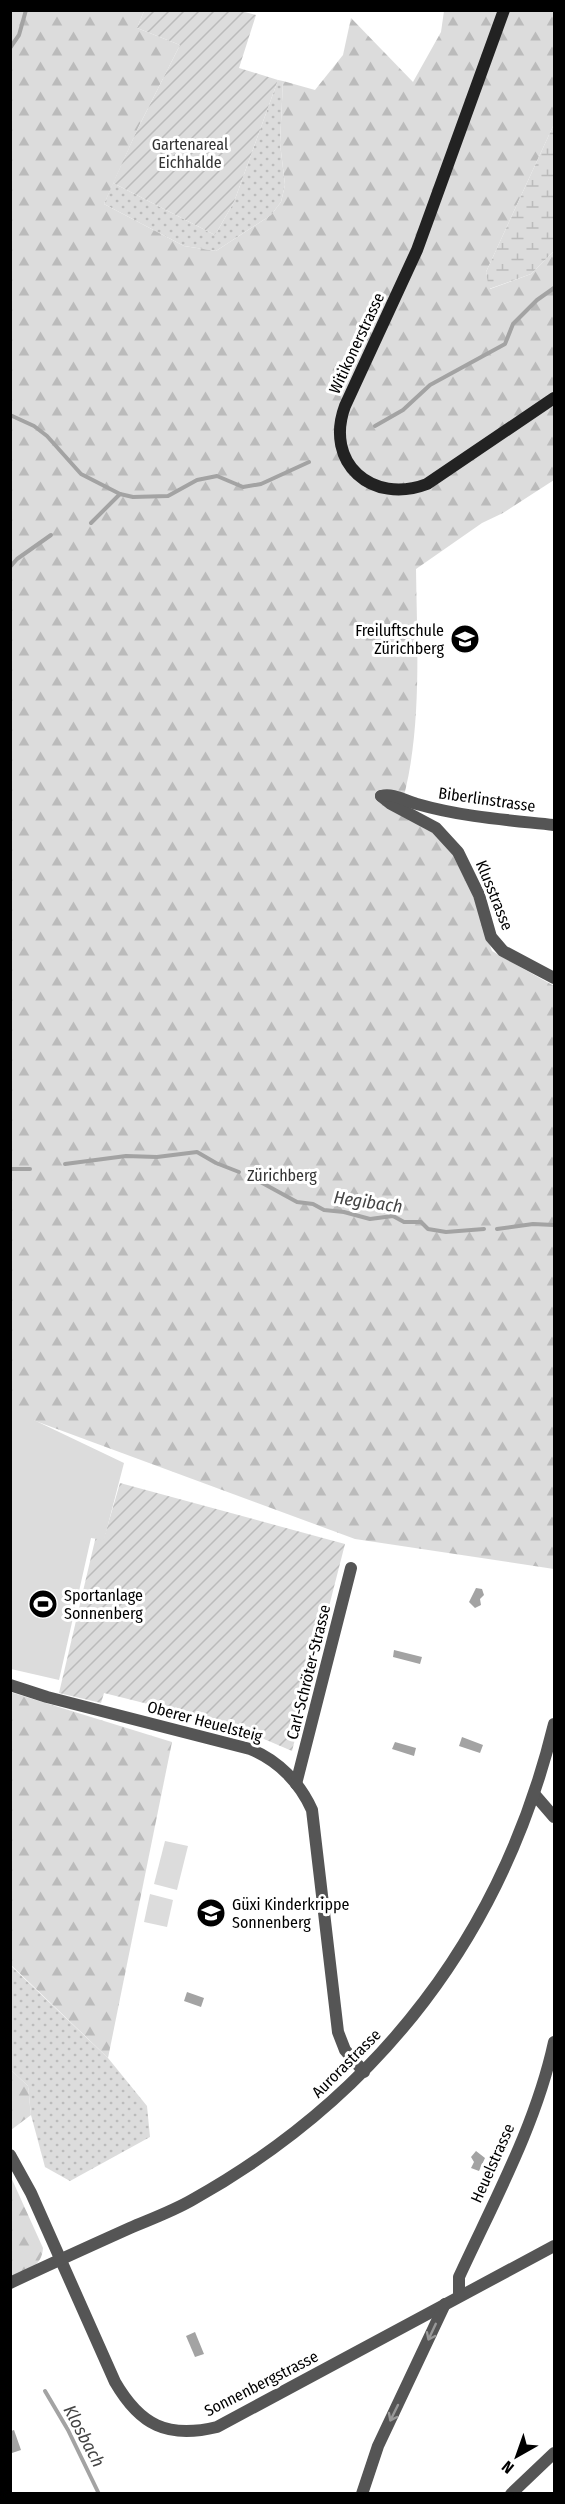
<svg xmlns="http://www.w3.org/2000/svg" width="565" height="2504" font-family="'Fira Sans Condensed',sans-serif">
  <defs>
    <pattern id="grass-dots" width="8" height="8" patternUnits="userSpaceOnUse" patternTransform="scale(1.5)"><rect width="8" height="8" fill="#dcdcdc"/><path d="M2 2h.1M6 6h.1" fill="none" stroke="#bbb" stroke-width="1.8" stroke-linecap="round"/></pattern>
    <pattern id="forest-firs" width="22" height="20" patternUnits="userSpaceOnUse" patternTransform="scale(1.5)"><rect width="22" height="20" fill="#dcdcdc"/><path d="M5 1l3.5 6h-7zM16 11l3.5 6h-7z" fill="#bbb"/></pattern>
    <pattern id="wetland-marsh" width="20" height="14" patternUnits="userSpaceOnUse" patternTransform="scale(1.5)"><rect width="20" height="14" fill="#dcdcdc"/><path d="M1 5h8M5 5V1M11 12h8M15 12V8" fill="none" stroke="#bbb"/></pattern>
    <pattern id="garden-furrows" width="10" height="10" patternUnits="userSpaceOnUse" patternTransform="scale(1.5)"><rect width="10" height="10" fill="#dcdcdc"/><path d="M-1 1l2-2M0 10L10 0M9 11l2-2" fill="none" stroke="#bbb"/></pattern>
  </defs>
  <rect width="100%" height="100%" fill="#fff"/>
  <g fill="url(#grass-dots)">
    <polygon points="278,80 283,81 280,143 285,185 281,202 271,215 216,251 184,246 104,204 113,183 215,235 234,202"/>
    <polygon points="10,1965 108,2058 147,2106 150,2137 70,2181 45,2167 31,2115 28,2086 11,2070"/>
  </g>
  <g fill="url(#forest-firs)">
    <path d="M10,11H144L137,28L180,45L138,128L104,204L184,246L216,251L271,215L281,202L285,185L280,143L283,81L315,90L343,55L351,18L413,82L441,32L444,11H554V124L486,272L490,289L531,274L554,251V480L503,513L482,523L416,569C417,646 423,739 399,813L439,835L463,867L492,951L554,986V1569L355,1539L11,1412Z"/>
    <polygon points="10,1692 172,1742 108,2058 11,1965"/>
    <polygon points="11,2070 28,2086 31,2115 11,2130"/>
    <path d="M10,2175L43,2248C42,2267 26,2271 10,2278Z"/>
  </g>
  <polygon fill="url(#wetland-marsh)" points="554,124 554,251 531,274 489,289 486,272"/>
  <g fill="url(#garden-furrows)">
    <polygon points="241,11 256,15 239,68 278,80 234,202 215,235 113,183 138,128 180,45 137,28 144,11"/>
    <polygon points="120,1483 345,1544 292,1751 257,1736 184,1717 184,1713 104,1693 101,1703 59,1693 96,1536 104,1538"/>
  </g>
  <g fill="#dcdcdc">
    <polygon points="11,1411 15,1411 124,1463 104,1540 91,1538 59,1680 11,1669"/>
    <polygon points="165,1841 188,1846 177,1890 154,1884"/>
    <polygon points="150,1894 173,1900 167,1927 144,1922"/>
  </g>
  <g fill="#a3a3a3">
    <polygon points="476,1588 482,1589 484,1595 480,1599 481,1605 475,1608 469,1602"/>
    <polygon points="394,1650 422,1657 420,1664 393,1657"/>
    <polygon points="462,1737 483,1745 480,1753 459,1746"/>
    <polygon points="395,1742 416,1748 414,1756 392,1749"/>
    <polygon points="187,1992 204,1998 201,2007 184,2001"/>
    <polygon points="476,2151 485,2158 479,2171 471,2168 474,2162 471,2157"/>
    <polygon points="195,2332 204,2354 195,2357 186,2336"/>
    <polygon points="14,2430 21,2450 12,2453 11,2431"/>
  </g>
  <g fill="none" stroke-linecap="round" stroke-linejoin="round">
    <g stroke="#a3a3a3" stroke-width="4">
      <polyline points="10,48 19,35 26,10"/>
      <polyline points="10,415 34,426 47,436 81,474 120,494 133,497 168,496 197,480 217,476 243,487 261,484 309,462"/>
      <polyline points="375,426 403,410 430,385 505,344 513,324 537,300 554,288"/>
      <polyline points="91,523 120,494"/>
      <polyline points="10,567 17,559 51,535"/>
      <polyline points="65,1164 126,1156 157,1157 197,1152 216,1163 239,1172"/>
      <polyline points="10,1169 30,1169"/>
      <polyline points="255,1179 297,1202 313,1204 324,1210 344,1212 370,1219 393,1216 404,1222 421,1222 428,1229 446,1232 484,1229"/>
      <polyline points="497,1229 533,1224 554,1225"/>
      <polyline points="45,2391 68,2430 99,2494"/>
    </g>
    <g stroke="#555" stroke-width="12">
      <polyline points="381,796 391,804 436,828 458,852 479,895 491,937 503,951 554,978"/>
      <path d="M381,796C394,793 405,801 417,804C462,817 508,820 554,825"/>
      <path d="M10,1685L47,1697L250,1749C278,1760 300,1783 312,1810L338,2032L345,2050L364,2072"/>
      <polyline points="296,1784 351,1568"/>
      <polyline points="535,1795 554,1817"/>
      <path d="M10,2155L31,2193L115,2382C140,2425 167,2439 217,2427L554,2246"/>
      <path d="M10,2283C50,2264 90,2246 130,2228C151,2219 173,2211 192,2200C380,2095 503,1933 554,1724"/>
      <path d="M459,2296V2277C494,2201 536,2125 554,2042"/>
      <polyline points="362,2494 378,2446 445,2304"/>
      <polyline points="511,2494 554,2453"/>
    </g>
    <path stroke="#222" stroke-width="12" d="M504,10L417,250L345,406C324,463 372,505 427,484L554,398"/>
  </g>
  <defs><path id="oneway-shaft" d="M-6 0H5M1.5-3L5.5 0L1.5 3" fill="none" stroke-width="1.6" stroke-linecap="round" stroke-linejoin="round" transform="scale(1.5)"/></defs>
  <g stroke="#999">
    <use href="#oneway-shaft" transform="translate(432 2332) rotate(115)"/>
    <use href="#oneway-shaft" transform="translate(394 2413) rotate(116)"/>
  </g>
  <defs>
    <g id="school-disc" transform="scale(1.5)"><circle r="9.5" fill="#000" stroke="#fff"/><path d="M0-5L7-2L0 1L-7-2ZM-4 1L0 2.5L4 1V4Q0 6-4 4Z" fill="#fff"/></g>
    <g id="stadium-disc" transform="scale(1.5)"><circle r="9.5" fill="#000" stroke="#fff"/><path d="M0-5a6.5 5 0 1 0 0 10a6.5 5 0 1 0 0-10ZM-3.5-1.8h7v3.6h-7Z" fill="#fff"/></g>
  </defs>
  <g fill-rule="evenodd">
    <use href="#school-disc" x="465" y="639"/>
    <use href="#stadium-disc" x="43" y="1604"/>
    <use href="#school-disc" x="211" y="1913"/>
  </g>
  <g text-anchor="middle" stroke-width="6" stroke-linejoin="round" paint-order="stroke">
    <g font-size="16" fill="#333" stroke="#fff">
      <text x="190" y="150">Gartenareal<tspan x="190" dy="18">Eichhalde</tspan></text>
      <text x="282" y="1181">Zürichberg</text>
    </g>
    <g font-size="16" fill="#000" stroke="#fff">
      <text transform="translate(356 343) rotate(-65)" y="6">Witikonerstrasse</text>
      <text transform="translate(487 799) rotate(8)" y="6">Biberlinstrasse</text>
      <text transform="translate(495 895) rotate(68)" y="6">Klusstrasse</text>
      <text transform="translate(308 1672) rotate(-76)" y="6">Carl-Schröter-Strasse</text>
      <text transform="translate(205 1721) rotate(15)" y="6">Oberer Heuelsteig</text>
      <text transform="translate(346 2063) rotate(-45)" y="6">Aurorastrasse</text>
      <text transform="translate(492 2163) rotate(-66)" y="6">Heuelstrasse</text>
      <text transform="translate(261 2383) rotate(-27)" y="6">Sonnenbergstrasse</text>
    </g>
    <g font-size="16" fill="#000" stroke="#fff" text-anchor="start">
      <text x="444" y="636" text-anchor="end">Freiluftschule<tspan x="444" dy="18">Zürichberg</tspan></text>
      <text x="64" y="1601">Sportanlage<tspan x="64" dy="18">Sonnenberg</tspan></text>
      <text x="232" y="1910">Güxi Kinderkrippe<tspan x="232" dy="18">Sonnenberg</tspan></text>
    </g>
    <g font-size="18" font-style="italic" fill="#444" stroke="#fff">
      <text transform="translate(368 1202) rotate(8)" y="6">Hegibach</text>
      <text transform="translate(84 2436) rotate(62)" y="6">Klosbach</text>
    </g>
  </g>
  <rect width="565" height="2504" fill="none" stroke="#000000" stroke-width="24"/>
  <g transform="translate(517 2456) rotate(220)" stroke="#ffffff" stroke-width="4.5" paint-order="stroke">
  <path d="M0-4.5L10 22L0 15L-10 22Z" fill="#000000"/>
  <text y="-9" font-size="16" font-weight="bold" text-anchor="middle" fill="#000000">N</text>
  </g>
</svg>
